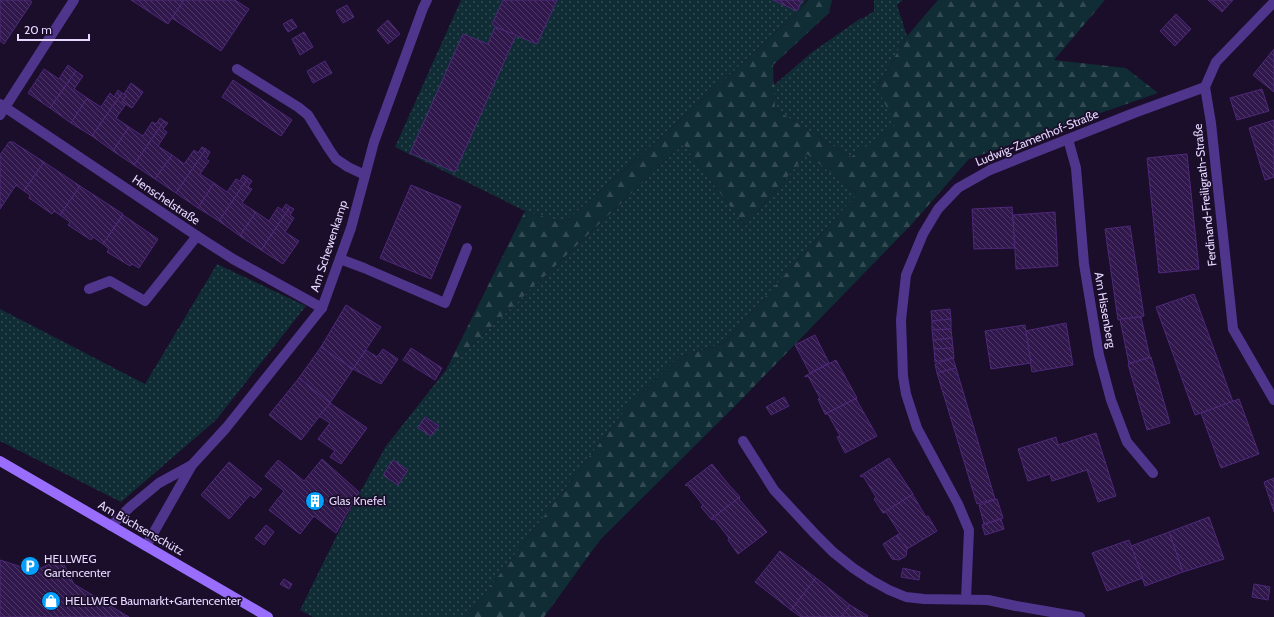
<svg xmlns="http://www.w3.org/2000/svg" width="1274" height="617" font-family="Cabin,sans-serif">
  <defs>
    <pattern id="green-dots" width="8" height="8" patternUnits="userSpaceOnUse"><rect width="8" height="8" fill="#102c34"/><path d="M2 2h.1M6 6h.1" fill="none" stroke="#334a52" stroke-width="1.8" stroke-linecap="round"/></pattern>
    <pattern id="forest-firs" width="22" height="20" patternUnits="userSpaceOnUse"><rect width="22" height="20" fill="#102c34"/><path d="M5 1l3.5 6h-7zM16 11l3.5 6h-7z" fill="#334a52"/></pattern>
    <pattern id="building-back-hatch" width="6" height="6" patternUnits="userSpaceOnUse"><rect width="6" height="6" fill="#31184c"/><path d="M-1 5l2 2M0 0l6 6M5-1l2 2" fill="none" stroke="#4f3967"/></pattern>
  </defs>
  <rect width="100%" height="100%" fill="#1a0e2a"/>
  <g fill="url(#green-dots)">
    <polygon points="461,0 806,0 798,12 679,121 564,223 525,211 395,147"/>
    <polygon points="874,0 903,0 897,5 907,36 877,87 896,125 851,157 775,109 773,86 811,53 861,18 862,19 874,11"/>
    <polygon points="683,144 745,226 807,154 857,194 724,343 679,357 625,410 467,617 313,617 300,610 344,521 386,446 446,370"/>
    <polygon points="217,264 306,306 216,420 121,502 0,441 0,309 145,384"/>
  </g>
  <polygon fill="url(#forest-firs)" points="808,0 832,0 829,13 773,65 775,109 851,157 895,125 877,87 907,36 938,0 1105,0 1054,60 1126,68 1158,93 969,159 911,225 739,402 600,540 544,617 467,617 625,410 679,357 724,343 857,194 807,154 745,226 683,144 446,370 525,211 564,223 679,121 798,12"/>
  <g fill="url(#building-back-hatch)" stroke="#4f287a">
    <polygon points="0,0 29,0 32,2 4,44 0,41"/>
    <polygon points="131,0 184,0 168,24"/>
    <polygon points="184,0 235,0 249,9 221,51 172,18"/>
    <polygon points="503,0 557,0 537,44 498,28 492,24"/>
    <polygon points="773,0 802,0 797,11"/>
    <polygon points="1208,0 1233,0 1222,12"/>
    <polygon points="347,5 354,17 343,23 336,11"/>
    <polygon points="1176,14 1191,29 1175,46 1160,31"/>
    <polygon points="292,19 297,27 288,32 283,24"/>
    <polygon points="388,20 400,34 388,44 377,30"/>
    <polygon points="495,27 516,35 455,172 410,153 463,34 488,44"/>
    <polygon points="304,32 313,47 300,55 292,39"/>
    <polygon points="1274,49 1274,92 1253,75"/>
    <polygon points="325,61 332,73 313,83 307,71"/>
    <polygon points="68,65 76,71 50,108 28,93 44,69 59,79"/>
    <polygon points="76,71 83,76 74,89 87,98 71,123 50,108"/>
    <polygon points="233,80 292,120 281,136 222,97"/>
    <polygon points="131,83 143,92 132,108 122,102 126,95 124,94"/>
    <polygon points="1262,89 1269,111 1237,120 1230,98"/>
    <polygon points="118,90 122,93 92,136 71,123 87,98 101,107 110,93 114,97"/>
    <polygon points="122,93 126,95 122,102 126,104 116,118 129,127 113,151 92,136"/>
    <polygon points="160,118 164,121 134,165 113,151 129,127 143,136 152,122 156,124"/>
    <polygon points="1274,120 1274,177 1265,180 1249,128"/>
    <polygon points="164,121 168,123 163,129 167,132 158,146 172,155 155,179 134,165"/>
    <polygon points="9,142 13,142 44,162 24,191 16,185 0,209 0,155"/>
    <polygon points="202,147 206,149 176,193 155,179 172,155 184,164 194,150 198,153"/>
    <polygon points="206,149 210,152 206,159 209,161 200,174 214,183 198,208 176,193"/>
    <polygon points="1187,154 1199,269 1159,273 1147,158"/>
    <polygon points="44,162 80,186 60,215 54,211 52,214 29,198 30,195 24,191"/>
    <polygon points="243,175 248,178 219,221 198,208 214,183 227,192 236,179 240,181"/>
    <polygon points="248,178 252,181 248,187 252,189 242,203 256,212 240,236 219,221"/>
    <polygon points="411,185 461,206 431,279 380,258"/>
    <polygon points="80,186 123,214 103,244 93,237 91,240 68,225 70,222 60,215"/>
    <polygon points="286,204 290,207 261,250 240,236 256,212 269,221 278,207 282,210"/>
    <polygon points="290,207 294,209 290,215 294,218 285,232 299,241 283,264 261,250"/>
    <polygon points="1012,207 1015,248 974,249 972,209"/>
    <polygon points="1055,212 1058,266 1016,269 1013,215"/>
    <polygon points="123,215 158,239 139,268 132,264 130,266 107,252 109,249 103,244"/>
    <polygon points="1130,226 1144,316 1118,320 1105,229"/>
    <polygon points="1194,294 1233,402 1195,415 1156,307"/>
    <polygon points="346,305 381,327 353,369 321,347"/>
    <polygon points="950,309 951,319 932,321 931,311"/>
    <polygon points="1141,317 1150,358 1129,364 1120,319"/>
    <polygon points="951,319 951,329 932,330 932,321"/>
    <polygon points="1066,323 1073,365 1032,372 1025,331"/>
    <polygon points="1025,325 1031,363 991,369 985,331"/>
    <polygon points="951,329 952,338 933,340 932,330"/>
    <polygon points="815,335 829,363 810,373 795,345"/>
    <polygon points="952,338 953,348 934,349 933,340"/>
    <polygon points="321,347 353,369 330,403 299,378"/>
    <polygon points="411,348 442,368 435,380 403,360"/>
    <polygon points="953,348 954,358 935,362 934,349"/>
    <polygon points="383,349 398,359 381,384 353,369 366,350 377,357"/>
    <polygon points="1151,357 1170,423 1147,430 1128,364"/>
    <polygon points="953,358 956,368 937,373 935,364"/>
    <polygon points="836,360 857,398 825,414 818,399 820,398 808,376 805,377 805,376"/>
    <polygon points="956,368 995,499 977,504 937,373"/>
    <polygon points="299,378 330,403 301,440 269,415"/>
    <polygon points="784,397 789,406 771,415 766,407"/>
    <polygon points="857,398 856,399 877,436 845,453 837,437 840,436 828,414 825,414"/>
    <polygon points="1239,399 1259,454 1221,468 1201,413"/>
    <polygon points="330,403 367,428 341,464 330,457 335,451 318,439 330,423 319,416"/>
    <polygon points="425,417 439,426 431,436 418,428"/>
    <polygon points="1096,433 1116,496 1098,502 1087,470 1052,481 1050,474 1028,481 1018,449 1056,437 1058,445"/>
    <polygon points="889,458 913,494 883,513 874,499 876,497 863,476 861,477 860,476"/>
    <polygon points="322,459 359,492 336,533 314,516 300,534 269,510 284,491 265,476 278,460 304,481"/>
    <polygon points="393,460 408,470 398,485 383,475"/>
    <polygon points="229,462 262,489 254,498 250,495 229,519 201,495"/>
    <polygon points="712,464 729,485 740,497 711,519 701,507 703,505 687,485 686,486 685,485"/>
    <polygon points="1274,478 1274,512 1264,482"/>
    <polygon points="913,494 913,495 926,517 928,516 937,531 907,549 897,535 900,534 886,512 883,513"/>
    <polygon points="740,497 739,499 767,532 738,554 728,540 729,538 714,519 712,520 711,519"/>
    <polygon points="997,499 1003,518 984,524 979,505"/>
    <polygon points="1209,517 1224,559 1183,572 1169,532"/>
    <polygon points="1001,519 1004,529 985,535 982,525"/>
    <polygon points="266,525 274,532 264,545 255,538"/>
    <polygon points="1169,532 1183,572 1145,586 1131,546"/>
    <polygon points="897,535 907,549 906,556 899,560 892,559 883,544"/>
    <polygon points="1129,540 1143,578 1107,591 1092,553"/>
    <polygon points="780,551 816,578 791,610 755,582"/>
    <polygon points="61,559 74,584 129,617 0,617 0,560 34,571"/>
    <polygon points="903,568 920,572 919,580 901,577"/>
    <polygon points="816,578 850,605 841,617 801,617 791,610"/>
    <polygon points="284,579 292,584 289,589 280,584"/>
    <polygon points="1254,584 1270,587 1268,600 1252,597"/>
    <polygon points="850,605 868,616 867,617 841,617"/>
  </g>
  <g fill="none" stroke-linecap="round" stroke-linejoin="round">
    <g stroke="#50358d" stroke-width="10">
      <polyline points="237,69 298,107 308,115 329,149 336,159 348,167 365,175"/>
      <polyline points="340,259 364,268 445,303 467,248"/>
      <polyline points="89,289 110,281 145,301 197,236"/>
    </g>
    <g stroke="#50358d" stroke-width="10">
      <polyline points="1274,2 1216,62 1205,87 1211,123 1233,329 1274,400"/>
      <polyline points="0,104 197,236 233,259 322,308"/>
      <polyline points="0,115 74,0"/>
      <polyline points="1068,139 1076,168 1084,264 1099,355 1111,400 1127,442 1153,473"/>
      <polyline points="743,441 774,490 815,534 833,552 853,568 871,580 889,590 906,597 924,599 988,600 1016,606 1080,617"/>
      <polyline points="111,526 130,507 159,483 192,465"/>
      <polyline points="146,546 192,465 226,428 322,308 351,228 374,142 423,8 427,0"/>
      <polyline points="966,599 969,530 958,504 917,428 906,394 903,376 901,320 906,275 923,234 938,209 958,188 990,170 1134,113 1205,87"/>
    </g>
    <polyline stroke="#996eff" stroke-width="10" points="0,461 268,617"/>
  </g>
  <defs>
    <g id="building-disc" transform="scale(1)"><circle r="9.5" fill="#03a0ff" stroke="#1a0e2a"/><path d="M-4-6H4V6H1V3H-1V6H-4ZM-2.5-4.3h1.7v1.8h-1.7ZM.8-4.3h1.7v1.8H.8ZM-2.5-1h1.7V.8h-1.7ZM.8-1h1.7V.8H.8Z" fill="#fff"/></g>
    <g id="parking-disc" transform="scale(1)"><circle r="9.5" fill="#03a0ff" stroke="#1a0e2a"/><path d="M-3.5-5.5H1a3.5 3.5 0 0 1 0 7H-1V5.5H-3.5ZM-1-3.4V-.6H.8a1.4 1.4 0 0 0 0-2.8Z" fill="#fff"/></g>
    <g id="shop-disc" transform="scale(1)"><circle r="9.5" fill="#03a0ff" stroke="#1a0e2a"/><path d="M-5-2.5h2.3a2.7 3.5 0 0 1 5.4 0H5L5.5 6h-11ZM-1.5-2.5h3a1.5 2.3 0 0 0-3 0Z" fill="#fff"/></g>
  </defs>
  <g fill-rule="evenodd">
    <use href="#building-disc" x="315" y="501"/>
    <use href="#parking-disc" x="30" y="566"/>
    <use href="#shop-disc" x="51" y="601"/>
  </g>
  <g text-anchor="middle" stroke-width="3.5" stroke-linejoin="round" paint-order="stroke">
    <g font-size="12" fill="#e6d7ff" stroke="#1a0e2a">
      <text transform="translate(1037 138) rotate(-22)" y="4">Ludwig-Zamenhof-Straße</text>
      <text transform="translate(1205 195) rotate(-96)" y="4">Ferdinand-Freiligrath-Straße</text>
      <text transform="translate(166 200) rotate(34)" y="4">Henschelstraße</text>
      <text transform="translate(329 246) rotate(-72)" y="4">Am Schewenkamp</text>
      <text transform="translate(1105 310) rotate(80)" y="4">Am Hissenberg</text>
      <text transform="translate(141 528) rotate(30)" y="4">Am Büchsenschütz</text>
    </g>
    <g font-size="12" fill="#e6d7ff" stroke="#1a0e2a" text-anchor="start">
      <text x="329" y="505">Glas Knefel</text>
      <text x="44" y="563">HELLWEG<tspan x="44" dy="14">Gartencenter</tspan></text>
      <text x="65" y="605">HELLWEG Baumarkt+Gartencenter</text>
    </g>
  </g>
  <path d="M18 34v6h71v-6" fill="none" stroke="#e6d7ff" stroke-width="2"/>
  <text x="24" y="34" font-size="12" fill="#e6d7ff" stroke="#1a0e2a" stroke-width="3" paint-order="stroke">20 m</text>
</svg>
